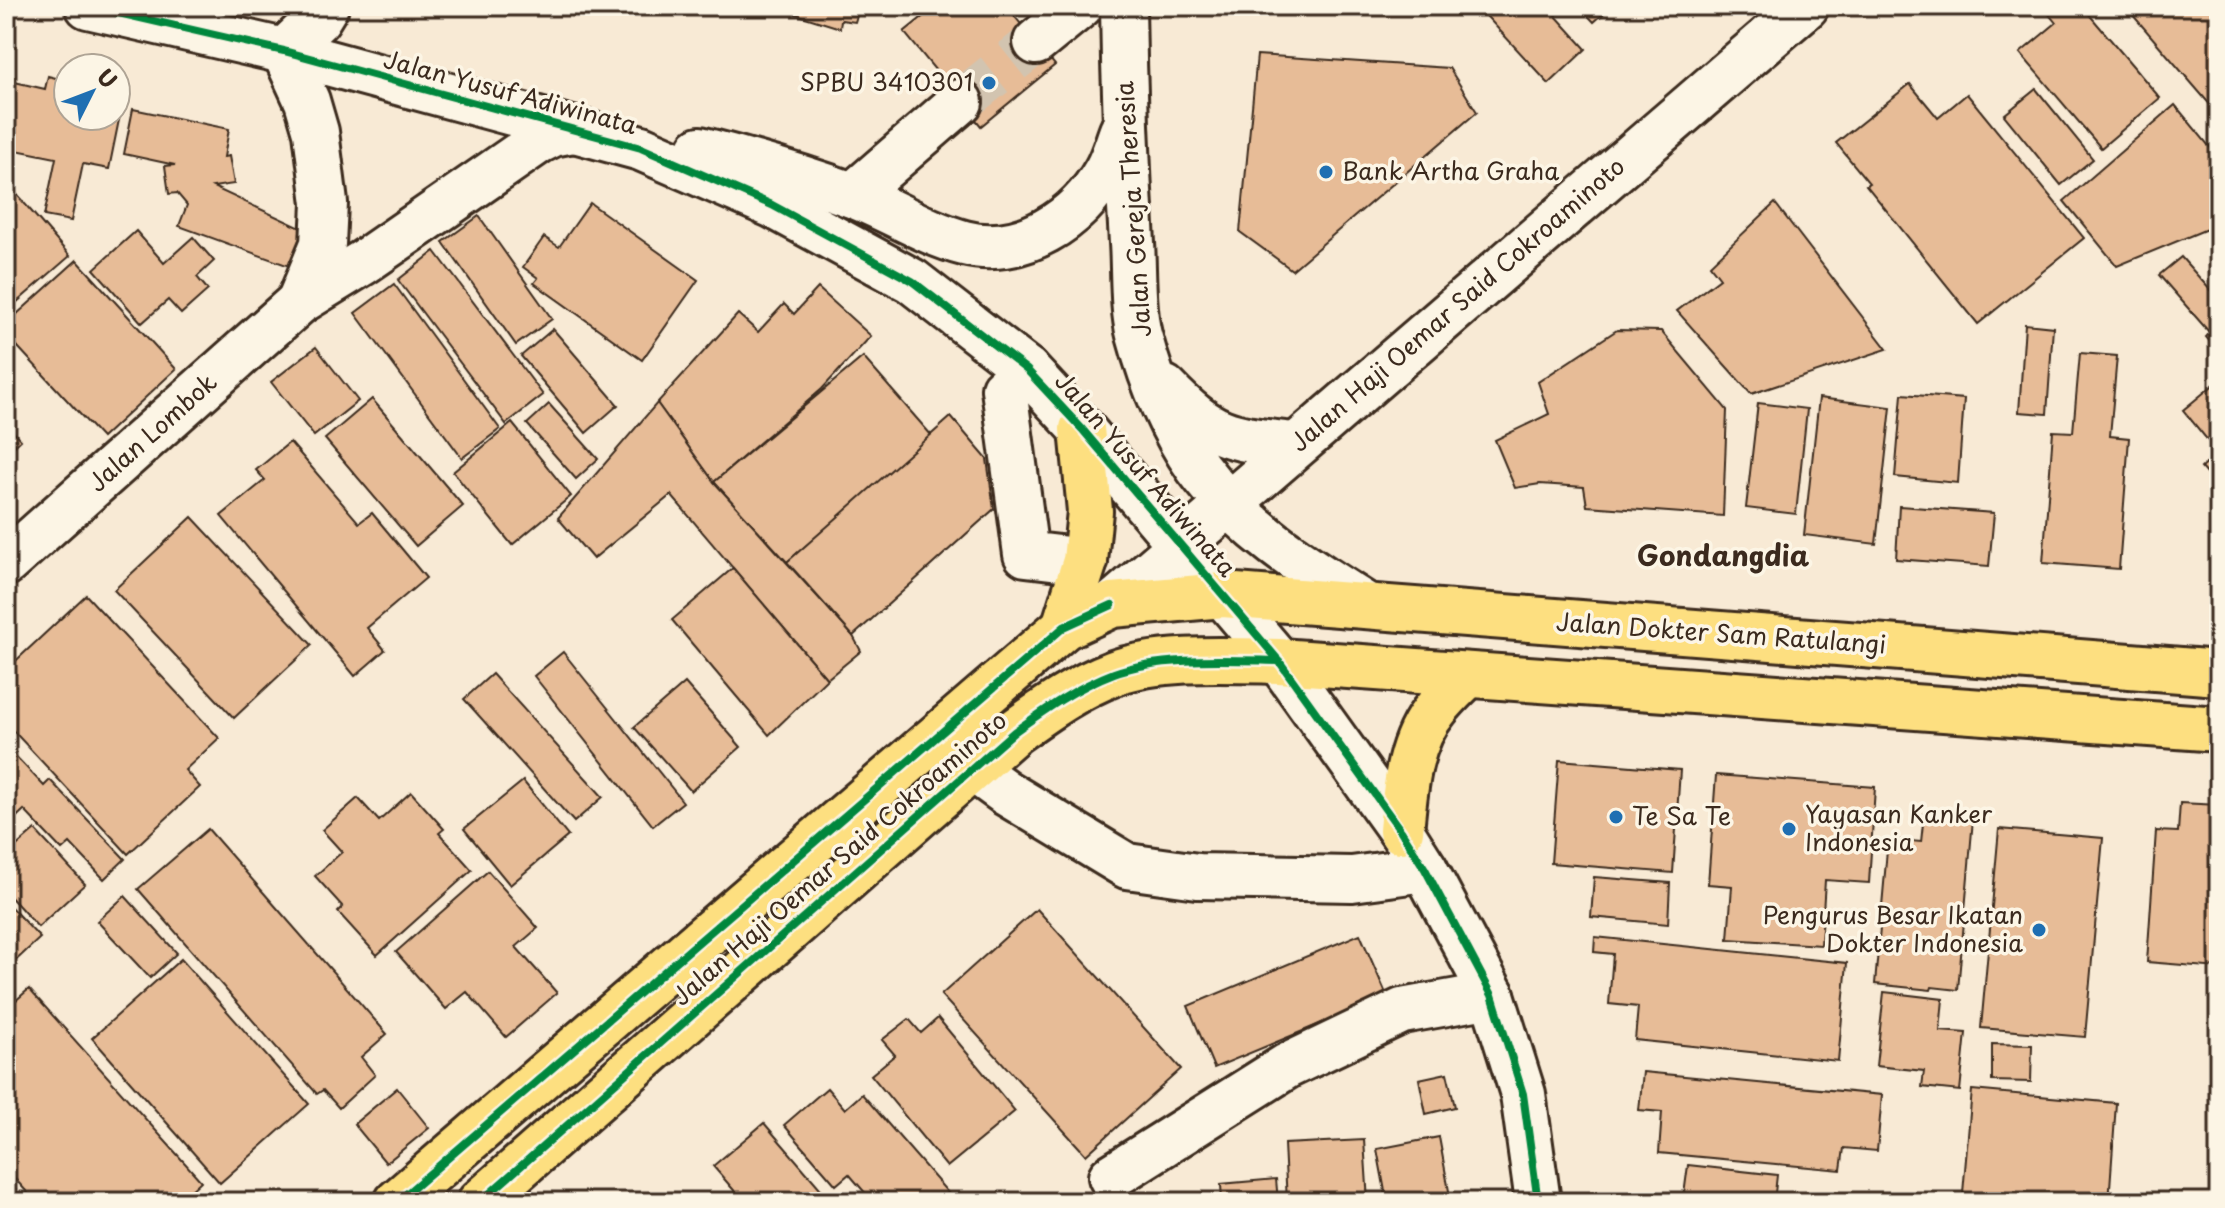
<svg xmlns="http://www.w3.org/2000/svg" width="2225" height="1208" font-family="'Playpen Sans',sans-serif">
  <rect width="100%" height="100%" fill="#f8ead5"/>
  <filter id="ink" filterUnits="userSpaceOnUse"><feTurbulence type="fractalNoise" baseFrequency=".0125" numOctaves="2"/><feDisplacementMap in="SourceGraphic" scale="16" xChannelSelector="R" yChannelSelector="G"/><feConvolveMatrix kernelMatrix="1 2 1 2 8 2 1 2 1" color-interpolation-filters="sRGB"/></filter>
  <g filter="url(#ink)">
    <g fill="#e7bc97" stroke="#3b2a1e" stroke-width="2">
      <polygon points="770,6 860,6 855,22 841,20 840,28"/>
      <polygon points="936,6 1006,6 1055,65 981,126 904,32"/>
      <polygon points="1477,6 1547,6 1586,49 1549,84"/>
      <polygon points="1579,6 1612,6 1594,22"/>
      <polygon points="2056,6 2082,6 2160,98 2101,148 2020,53 2056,23 2048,13"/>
      <polygon points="2125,6 2219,6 2219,115"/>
      <polygon points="1257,55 1449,68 1477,112 1292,270 1240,232"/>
      <polygon points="48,76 68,81 68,116 116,116 116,103 122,105 109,169 83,164 71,221 44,216 56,158 6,148 6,80 45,89"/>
      <polygon points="1910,84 1938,118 1967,94 2084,238 1978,324 1866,185 1869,183 1836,143"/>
      <polygon points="2036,89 2093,159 2061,185 2004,115"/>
      <polygon points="2175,105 2219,158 2219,224 2117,266 2064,201"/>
      <polygon points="133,109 229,129 224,157 229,156 234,184 213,187 303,229 292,267 179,226 187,205 177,193 169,194 165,166 175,165 124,154"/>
      <polygon points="6,182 70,256 17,302 6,290"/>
      <polygon points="590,203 698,280 642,360 534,283 538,278 523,267 544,237 559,247"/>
      <polygon points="1775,203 1887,349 1751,394 1677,311 1720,278 1710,265"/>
      <polygon points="479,216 552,319 516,345 443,242"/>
      <polygon points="136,231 164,263 193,237 214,261 197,277 208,290 181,314 168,300 142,323 94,269"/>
      <polygon points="435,251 543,395 506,424 398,280"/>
      <polygon points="2181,257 2219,300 2219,352 2206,337 2210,333 2159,275"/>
      <polygon points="77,260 176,369 102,438 6,334 6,324"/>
      <polygon points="394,284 500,429 462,458 355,313"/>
      <polygon points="818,288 871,336 822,389 714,482 657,403 738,314 758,332 784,304 794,314"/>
      <polygon points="2025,324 2053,327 2047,414 2019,412"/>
      <polygon points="553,329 618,405 586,433 521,356"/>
      <polygon points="1617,330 1661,331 1727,410 1723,516 1587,506 1584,487 1540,484 1515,488 1495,440 1549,414 1538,382"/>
      <polygon points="316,347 358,401 314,436 271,382"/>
      <polygon points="2080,353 2117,356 2110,436 2129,438 2119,569 2043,563 2053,431 2073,432"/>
      <polygon points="863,357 932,436 787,562 714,482"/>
      <polygon points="2218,381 2219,382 2219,489 2201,468 2218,453 2183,410"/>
      <polygon points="1902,394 1964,399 1958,483 1895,477"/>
      <polygon points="1819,398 1891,407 1876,544 1804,535"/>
      <polygon points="372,399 463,506 416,546 325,439"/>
      <polygon points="657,403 714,482 853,636 861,651 827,679 671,495 593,559 558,518"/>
      <polygon points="1758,403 1807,409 1796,514 1746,508"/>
      <polygon points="549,404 598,459 576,479 527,424"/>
      <polygon points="951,417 987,459 994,509 853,636 787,562"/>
      <polygon points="512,423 571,496 512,545 453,472"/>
      <polygon points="6,424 21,440 6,454"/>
      <polygon points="290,442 359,523 372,513 426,578 367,628 385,650 355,676 221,516 265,480 256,470"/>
      <polygon points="1899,506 1994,513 1989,566 1896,559"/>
      <polygon points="192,517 312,645 234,718 114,590"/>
      <polygon points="733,568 827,679 769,735 672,620"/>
      <polygon points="86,595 219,738 185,770 200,787 128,854 6,723 6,670"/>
      <polygon points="563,652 683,802 653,826 534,676"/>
      <polygon points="492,674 603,797 574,822 464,699"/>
      <polygon points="685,683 741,747 691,791 634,727"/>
      <polygon points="6,746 44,786 50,780 125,859 104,879 70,843 62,850 24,810 6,827"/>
      <polygon points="1559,760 1680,770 1673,873 1551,863"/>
      <polygon points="1716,775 1875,787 1869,883 1825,880 1821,945 1728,939 1732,886 1708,884"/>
      <polygon points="523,781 568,836 510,885 464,829"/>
      <polygon points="411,792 444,829 439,833 472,870 377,955 338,912 343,907 315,876 342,852 322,830 358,798 379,821"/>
      <polygon points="2180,803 2219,805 2219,968 2147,962 2156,831 2178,832"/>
      <polygon points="1924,814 1973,819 1958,990 1932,987 1931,990 1875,984 1888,839 1921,842"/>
      <polygon points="208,829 387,1034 361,1057 375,1075 339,1108 323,1090 317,1094 138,889"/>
      <polygon points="1999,829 2103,838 2085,1037 1981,1028"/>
      <polygon points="35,830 85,884 38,927 6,892 6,855"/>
      <polygon points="488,871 538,928 516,947 557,993 506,1037 467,992 446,1009 396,952"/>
      <polygon points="1594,877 1670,883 1668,924 1591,917"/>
      <polygon points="125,896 177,953 150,978 97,921"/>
      <polygon points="6,902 40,938 11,965 6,959"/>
      <polygon points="1037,909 1181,1069 1086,1155 941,995"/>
      <polygon points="1360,934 1387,996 1214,1068 1188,1006"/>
      <polygon points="1595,937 1847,963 1838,1061 1635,1040 1638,1007 1609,1004 1613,954 1594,952"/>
      <polygon points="181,959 309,1104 220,1183 92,1038"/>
      <polygon points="29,989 201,1181 188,1193 196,1202 36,1202 6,1169 6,1009"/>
      <polygon points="1884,992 1943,999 1940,1031 1966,1033 1960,1091 1922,1087 1924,1071 1876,1066"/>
      <polygon points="938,1018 1015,1111 947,1167 871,1075 895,1055 882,1040 909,1019 921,1033"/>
      <polygon points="1992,1044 2032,1045 2031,1082 1992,1081"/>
      <polygon points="1643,1072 1882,1095 1877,1151 1844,1148 1841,1170 1659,1153 1662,1112 1639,1110"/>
      <polygon points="1447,1073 1455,1107 1426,1114 1419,1079"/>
      <polygon points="397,1088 429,1128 386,1163 354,1124"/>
      <polygon points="827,1088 845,1109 862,1094 956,1202 873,1202 849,1174 836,1185 784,1125"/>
      <polygon points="1972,1090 2116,1103 2109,1202 2067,1202 1963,1193"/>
      <polygon points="764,1123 832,1202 744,1202 713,1166"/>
      <polygon points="1439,1137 1451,1202 1387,1202 1377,1149"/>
      <polygon points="1364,1140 1368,1202 1287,1202 1284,1144"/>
      <polygon points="1688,1165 1777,1175 1774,1202 1683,1202"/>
      <polygon points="6,1179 26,1202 6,1202"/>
      <polygon points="1276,1179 1278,1202 1222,1202 1221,1184"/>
    </g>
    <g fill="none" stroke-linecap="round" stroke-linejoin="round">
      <polyline stroke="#d2c4b0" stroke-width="44" stroke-dasharray="44 22" stroke-linecap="butt" points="960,102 1036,42"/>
      <g stroke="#3b2a1e" stroke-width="50">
        <g id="minor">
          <polyline points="88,6 284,51 641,148 772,205 912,281 1027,370 1082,429 1279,661 1401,831 1425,869 1492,995 1523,1094 1538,1202"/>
          <path d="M1123,6C1124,86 1127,164 1132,243C1134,273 1132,307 1139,335C1151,380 1171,429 1198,468C1242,528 1305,567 1367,606"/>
          <polyline points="1036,42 1080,6"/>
          <path d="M700,149C751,162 802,177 852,195C890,209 925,233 964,243C1021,258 1079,219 1106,171C1113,159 1117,144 1122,131"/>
          <polyline points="853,195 960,102"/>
          <polyline points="299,302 323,244 325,203 316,132 307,101 284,51 318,19 326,6"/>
          <polyline points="1027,370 1004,389 1026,554 1085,561"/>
          <path d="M1165,388C1213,438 1229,438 1295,445"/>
          <polyline points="6,563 299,302 364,262 539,141 553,134 574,130"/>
          <polyline points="1112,605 1806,6"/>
          <polyline points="973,769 1006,793 1127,866 1198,876 1352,879 1425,869"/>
          <polyline points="1111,1177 1287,1066 1402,1011 1492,995"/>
        </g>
      </g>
      <g stroke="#3b2a1e" stroke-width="50">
        <g id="major">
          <polyline points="1064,627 1085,561 1090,511 1082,429"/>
          <path d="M1401,831C1405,789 1408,742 1436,709C1445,697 1456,687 1467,676"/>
          <polyline points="397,1202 1064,627 1112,605 1223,595 2219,673"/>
          <path d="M480,1202L1014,732C1046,709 1077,687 1114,673C1159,656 1230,660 1279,661L2219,729"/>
        </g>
      </g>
      <use href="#minor" stroke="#fcf5e5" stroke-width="44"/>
      <use href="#major" stroke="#fddf80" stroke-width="44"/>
      <g stroke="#fcf5e5" stroke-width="13">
        <g id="cycleway">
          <polyline points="88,6 284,51 641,148 772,205 912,281 1027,370 1082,429 1279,661 1401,831 1425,869 1492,995 1523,1094 1538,1202"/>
          <polyline points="397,1202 1064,627 1112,605"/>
          <path d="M480,1202L1014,732C1046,709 1077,687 1114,673C1159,656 1230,660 1279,661"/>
        </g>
      </g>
      <use href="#cycleway" stroke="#00873e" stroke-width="8"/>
    </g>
  </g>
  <g fill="#1f6fb2" stroke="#fcf5e5" stroke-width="3">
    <circle cx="989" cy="83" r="8"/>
    <circle cx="1326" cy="172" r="8"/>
    <circle cx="1616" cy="817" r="8"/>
    <circle cx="1789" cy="829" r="8"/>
    <circle cx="2039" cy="930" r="8"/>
  </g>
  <g text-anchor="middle" stroke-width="7" stroke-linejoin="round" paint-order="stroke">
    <g font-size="24" fill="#3b2a1e" stroke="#fcf5e5" text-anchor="start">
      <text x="973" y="91" text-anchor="end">SPBU 3410301</text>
      <text x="1342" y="180">Bank Artha Graha</text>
      <text x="1805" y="823">Yayasan Kanker<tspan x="1805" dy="28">Indonesia</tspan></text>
      <text x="1632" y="825">Te Sa Te</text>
      <text x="2023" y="924" text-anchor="end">Pengurus Besar Ikatan<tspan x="2023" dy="28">Dokter Indonesia</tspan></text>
    </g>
    <g font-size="24" fill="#3b2a1e" stroke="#fcf5e5">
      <text transform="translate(510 93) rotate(15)" y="8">Jalan Yusuf Adiwinata</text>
      <text transform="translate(1134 209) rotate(-94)" y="8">Jalan Gereja Theresia</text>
      <text transform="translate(1458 305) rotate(-41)" y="8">Jalan Haji Oemar Said Cokroaminoto</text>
      <text transform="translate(153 433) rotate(-42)" y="8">Jalan Lombok</text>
      <text transform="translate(1145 475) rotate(49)" y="8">Jalan Yusuf Adiwinata</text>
      <text transform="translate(1721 634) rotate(4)" y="8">Jalan Dokter Sam Ratulangi</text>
      <text transform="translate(840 859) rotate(-41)" y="8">Jalan Haji Oemar Said Cokroaminoto</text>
    </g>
    <g font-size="28" font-weight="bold" fill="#3b2a1e" stroke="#fcf5e5">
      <text x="1723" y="566">Gondangdia</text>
    </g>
  </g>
  <rect width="2225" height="1208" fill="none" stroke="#fcf5e5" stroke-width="32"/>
  <rect x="16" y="16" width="2193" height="1176" fill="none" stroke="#3b2a1e" stroke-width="3" filter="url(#ink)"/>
  <g transform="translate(92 92) rotate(48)"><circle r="38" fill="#fcf5e5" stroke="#afa495" stroke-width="2"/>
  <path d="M0-6L14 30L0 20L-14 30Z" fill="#1f6fb2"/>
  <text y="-12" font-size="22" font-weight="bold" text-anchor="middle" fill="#3b2a1e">U</text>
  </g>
</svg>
